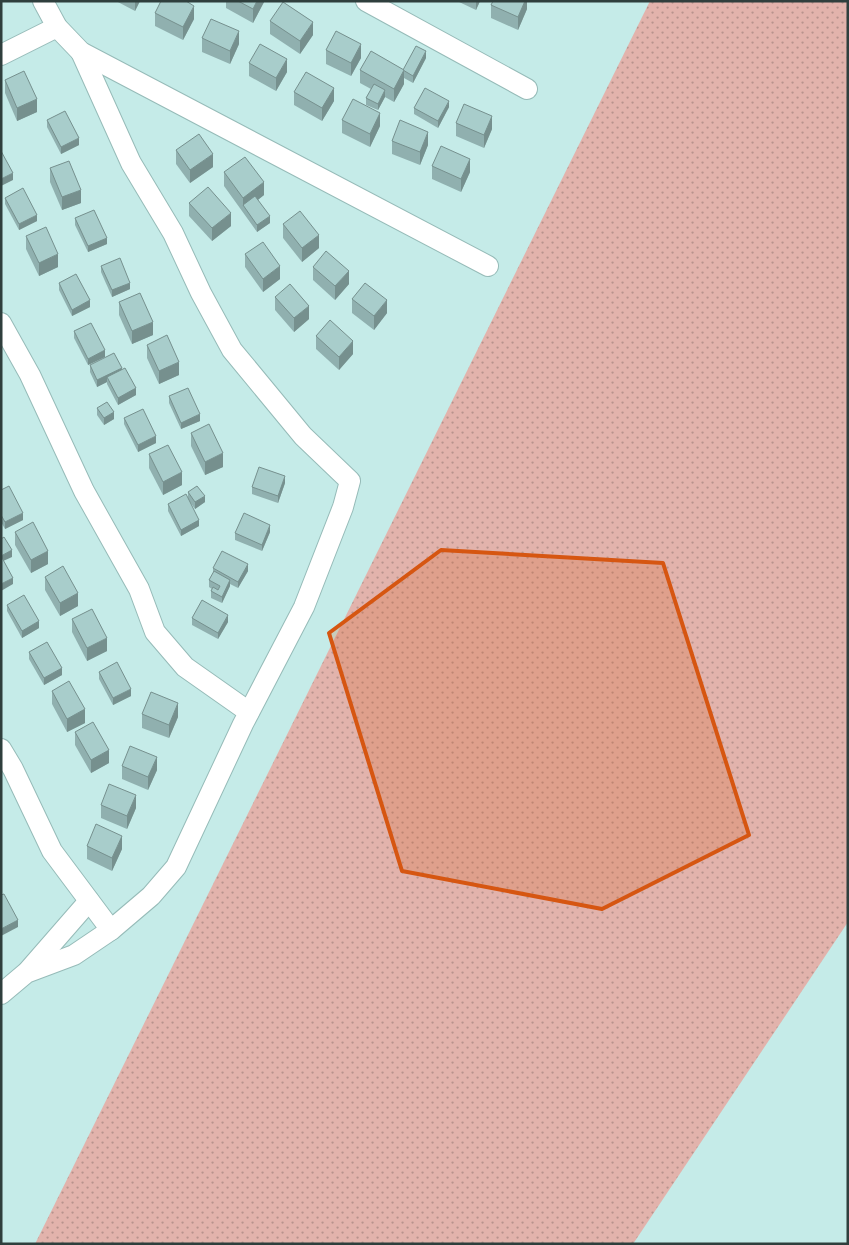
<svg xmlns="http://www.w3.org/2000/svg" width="849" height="1245" font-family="'Open Sans',sans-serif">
  <defs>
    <pattern id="grass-dots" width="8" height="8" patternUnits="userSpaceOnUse" patternTransform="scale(1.25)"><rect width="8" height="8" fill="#e2b3ac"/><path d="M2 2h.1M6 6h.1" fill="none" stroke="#b8938d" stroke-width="1.8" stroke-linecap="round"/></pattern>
  </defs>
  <rect width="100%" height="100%" fill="#c5ebe8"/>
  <polygon fill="url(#grass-dots)" points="650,1 848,1 848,922 633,1244 35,1244"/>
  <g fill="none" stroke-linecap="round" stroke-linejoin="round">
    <g stroke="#96bbb8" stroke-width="22">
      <g id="street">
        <polyline points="43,1 57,27 81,52 488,266"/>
        <polyline points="366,1 527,89"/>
        <polyline points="1,55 57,27"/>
        <polyline points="1,323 30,375 84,491 139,589 155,632 185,667 249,712"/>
        <polyline points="1,749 13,769 52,851 111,930"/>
        <polyline points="28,971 89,901"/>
        <polyline points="1,994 26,973 74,955 111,930 151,896 176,867 243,724 304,607 343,507 350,481 303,436 232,350 201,293 173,233 131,163 81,52"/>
      </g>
    </g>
    <use href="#street" stroke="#fff" stroke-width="20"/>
  </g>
  <g fill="#90b0af">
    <polygon points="116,1 140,1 135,11"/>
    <polygon points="226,1 264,1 264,2 253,23 226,8"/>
    <polygon points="457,1 480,1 476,10"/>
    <polygon points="527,1 527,9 518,30 491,18 491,5"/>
    <polygon points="155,13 194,19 183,40 155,26"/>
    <polygon points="270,21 313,35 300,54 270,34"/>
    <polygon points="202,38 239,44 230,64 202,52"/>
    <polygon points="326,50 361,58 351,76 326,64"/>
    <polygon points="426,58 413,83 404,78 404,84 394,102 385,97 378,110 366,105 366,98 371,89 360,83 360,70 403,70"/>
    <polygon points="249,63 287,72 276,91 249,76"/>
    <polygon points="5,80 37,112 17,121 5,93"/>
    <polygon points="294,92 334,101 322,121 294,105"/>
    <polygon points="449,107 438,128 414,114 414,108"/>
    <polygon points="47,120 79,145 61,154 47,127"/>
    <polygon points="342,120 380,126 370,147 342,133"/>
    <polygon points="456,123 492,129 484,148 456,136"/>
    <polygon points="392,141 428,145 420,165 392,154"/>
    <polygon points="176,150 213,167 190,183 176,164"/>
    <polygon points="432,166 470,172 461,192 432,179"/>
    <polygon points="50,168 81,203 62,210 50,182"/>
    <polygon points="224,172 264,195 258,200 270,223 257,232 224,186"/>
    <polygon points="5,198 37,221 19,230 5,204"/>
    <polygon points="189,203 231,226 212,241 189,216"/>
    <polygon points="75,218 107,244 88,252 75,225"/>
    <polygon points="283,224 319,248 302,262 283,238"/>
    <polygon points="26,236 58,267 39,276 26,249"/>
    <polygon points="245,254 280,279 263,292 245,267"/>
    <polygon points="101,266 130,289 112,297 101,272"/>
    <polygon points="313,267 349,284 335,300 313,280"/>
    <polygon points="59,283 90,307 72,316 59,290"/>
    <polygon points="275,297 309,319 294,332 275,310"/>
    <polygon points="352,299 387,313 374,330 352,313"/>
    <polygon points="119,302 153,335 132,344 119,315"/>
    <polygon points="74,331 105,357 88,365 74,338"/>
    <polygon points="316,336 353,354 339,370 316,349"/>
    <polygon points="147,345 179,375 159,384 147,358"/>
    <polygon points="90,365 122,370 136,395 118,405 107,384 107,382 97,387 90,372"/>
    <polygon points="169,396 200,421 181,429 169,403"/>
    <polygon points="97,408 114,419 104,425 97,415"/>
    <polygon points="124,418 156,443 138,452 124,424"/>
    <polygon points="191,433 223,467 205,475 191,446"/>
    <polygon points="149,454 182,485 163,495 149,468"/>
    <polygon points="285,483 278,503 252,494 252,487"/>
    <polygon points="1,490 23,520 5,529 1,522"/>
    <polygon points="188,492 205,502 195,509 190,502 199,526 181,536 168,511 168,504 188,498"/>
    <polygon points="15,532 48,564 31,573 15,545"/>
    <polygon points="270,532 262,551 235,540 235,533"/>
    <polygon points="213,568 248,571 238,588 230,584 230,586 222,603 211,598 211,591 212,589 209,587 209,580 213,573"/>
    <polygon points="45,577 78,606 60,616 45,590"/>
    <polygon points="7,605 39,628 22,638 7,611"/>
    <polygon points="192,618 228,622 218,639 192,625"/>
    <polygon points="72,619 107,651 87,661 72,632"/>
    <polygon points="29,652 62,675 44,685 29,659"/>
    <polygon points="99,672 131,696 113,705 99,679"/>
    <polygon points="52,691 85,723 67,732 52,704"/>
    <polygon points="142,714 178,717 169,738 142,728"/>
    <polygon points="75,732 109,763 91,773 75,745"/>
    <polygon points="122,766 157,770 148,790 122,779"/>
    <polygon points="101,805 136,808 127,829 101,818"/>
    <polygon points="87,846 122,849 112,871 87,859"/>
  </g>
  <g fill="#76908e">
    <polygon points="135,1 140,1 135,11"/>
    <polygon points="257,1 264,1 264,2 253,23 253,9"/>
    <polygon points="476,1 480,1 476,10"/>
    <polygon points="525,1 527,1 527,9 518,30 518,17"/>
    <polygon points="194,6 194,19 183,40 183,27"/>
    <polygon points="313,22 313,35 300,54 300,41"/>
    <polygon points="239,31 239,44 230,64 230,51"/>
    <polygon points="361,44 361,58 351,76 351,63"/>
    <polygon points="426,51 426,58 413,83 413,76"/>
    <polygon points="287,59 287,72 276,91 276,78"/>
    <polygon points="404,70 404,84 394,102 394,89"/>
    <polygon points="334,88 334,101 322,121 322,108"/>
    <polygon points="385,90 385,97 378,110 378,104"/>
    <polygon points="37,99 37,112 17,121 17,108"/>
    <polygon points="449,101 449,107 438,128 438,121"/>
    <polygon points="380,113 380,126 370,147 370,134"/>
    <polygon points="492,116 492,129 484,148 484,135"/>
    <polygon points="428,132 428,145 420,165 420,152"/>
    <polygon points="79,138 79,145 61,154 61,147"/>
    <polygon points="213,154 213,167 190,183 190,170"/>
    <polygon points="470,159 470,172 461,192 461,179"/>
    <polygon points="13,173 13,180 1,186 1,179"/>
    <polygon points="264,182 264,195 246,209 243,205 243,198"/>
    <polygon points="81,190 81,203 62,210 62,197"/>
    <polygon points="231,213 231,226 212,241 212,228"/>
    <polygon points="37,215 37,221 19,230 19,224"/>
    <polygon points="270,216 270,223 257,232 257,225"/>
    <polygon points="319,235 319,248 302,262 302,248"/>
    <polygon points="107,238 107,244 88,252 88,246"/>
    <polygon points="58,254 58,267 39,276 39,263"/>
    <polygon points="280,266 280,279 263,292 263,279"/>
    <polygon points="349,271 349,284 335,300 335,286"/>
    <polygon points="130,283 130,289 112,297 112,290"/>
    <polygon points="90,300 90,307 72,316 72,310"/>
    <polygon points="387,300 387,313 374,330 374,316"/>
    <polygon points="309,306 309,319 294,332 294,318"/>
    <polygon points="153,322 153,335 132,344 132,331"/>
    <polygon points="353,341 353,354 339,370 339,357"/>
    <polygon points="105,350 105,357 88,365 88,359"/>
    <polygon points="179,362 179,375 159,384 159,371"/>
    <polygon points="122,368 122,375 107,377 107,382 97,387 97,380"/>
    <polygon points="136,388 136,395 118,405 118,398"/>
    <polygon points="114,412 114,419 104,425 104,418"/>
    <polygon points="200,414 200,421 181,429 181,423"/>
    <polygon points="156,436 156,443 138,452 138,445"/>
    <polygon points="223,453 223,467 205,475 205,462"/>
    <polygon points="182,472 182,485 163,495 163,482"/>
    <polygon points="285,476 285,483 278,503 278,496"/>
    <polygon points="205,496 205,502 195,509 195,502"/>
    <polygon points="23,513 23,520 5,529 5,522"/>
    <polygon points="199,520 199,526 181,536 181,530"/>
    <polygon points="270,525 270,532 262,551 262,545"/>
    <polygon points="12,550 12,557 1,562 1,556"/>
    <polygon points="48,551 48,564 31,573 31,560"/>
    <polygon points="248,564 248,571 238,588 238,582"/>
    <polygon points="13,578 13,584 1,591 1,584"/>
    <polygon points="230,580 230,586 222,603 222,597"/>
    <polygon points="78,593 78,606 60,616 60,603"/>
    <polygon points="228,615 228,622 218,639 218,633"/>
    <polygon points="39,621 39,628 22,638 22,631"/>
    <polygon points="107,638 107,651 87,661 87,648"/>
    <polygon points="62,668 62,675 44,685 44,678"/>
    <polygon points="131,689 131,696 113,705 113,698"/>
    <polygon points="178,703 178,717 169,738 169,725"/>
    <polygon points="85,709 85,723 67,732 67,719"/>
    <polygon points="109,750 109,763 91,773 91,760"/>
    <polygon points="157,757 157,770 148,790 148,777"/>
    <polygon points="136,795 136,808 127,829 127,816"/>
    <polygon points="122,836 122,849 112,871 112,858"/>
    <polygon points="18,920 18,927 1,936 1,929"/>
  </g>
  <g fill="#a8cdcb" stroke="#76908e">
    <polygon points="161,1 186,1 194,6 183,27 155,13"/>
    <polygon points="238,1 257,1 253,9"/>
    <polygon points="493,1 525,1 518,17 491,5"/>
    <polygon points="283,2 313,22 300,41 270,21"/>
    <polygon points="211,19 239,31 230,51 202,38"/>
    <polygon points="336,31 361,44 351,63 326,50"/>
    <polygon points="260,44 287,59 276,78 249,63"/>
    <polygon points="416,46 426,51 413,76 403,70"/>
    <polygon points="371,51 404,70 394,89 360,70"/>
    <polygon points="24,71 37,99 17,108 5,80"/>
    <polygon points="306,72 334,88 322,108 294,92"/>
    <polygon points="374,84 385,90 378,104 366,98"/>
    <polygon points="425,88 449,101 438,121 414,108"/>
    <polygon points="353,99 380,113 370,134 342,120"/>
    <polygon points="464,104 492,116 484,135 456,123"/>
    <polygon points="65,111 79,138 61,147 47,120"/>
    <polygon points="400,120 428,132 420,152 392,141"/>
    <polygon points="199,134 213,154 190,170 176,150"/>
    <polygon points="441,146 470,159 461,179 432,166"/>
    <polygon points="1,151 13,173 1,179"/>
    <polygon points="245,157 264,182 243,198 224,172"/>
    <polygon points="69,161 81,190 62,197 50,168"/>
    <polygon points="208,187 231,213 212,228 189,203"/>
    <polygon points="23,188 37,215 19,224 5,198"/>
    <polygon points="255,196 270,216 257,225 243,205"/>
    <polygon points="94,210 107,238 88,246 75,218"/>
    <polygon points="300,211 319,235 302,248 283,224"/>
    <polygon points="46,227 58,254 39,263 26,236"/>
    <polygon points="263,242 280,266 263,279 245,254"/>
    <polygon points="326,251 349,271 335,286 313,267"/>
    <polygon points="120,258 130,283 112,290 101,266"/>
    <polygon points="76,274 90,300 72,310 59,283"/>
    <polygon points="365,283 387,300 374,316 352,299"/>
    <polygon points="290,284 309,306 294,318 275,297"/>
    <polygon points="140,293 153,322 132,331 119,302"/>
    <polygon points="330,320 353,341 339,357 316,336"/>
    <polygon points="91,323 105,350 88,359 74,331"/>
    <polygon points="167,335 179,362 159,371 147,345"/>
    <polygon points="114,353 122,368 97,380 90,365"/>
    <polygon points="125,368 136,388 118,398 107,377"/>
    <polygon points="188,388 200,414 181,423 169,396"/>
    <polygon points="107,402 114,412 104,418 97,408"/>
    <polygon points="143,409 156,436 138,445 124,418"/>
    <polygon points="209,424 223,453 205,462 191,433"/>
    <polygon points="168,445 182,472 163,482 149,454"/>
    <polygon points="259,467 285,476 278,496 252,487"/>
    <polygon points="9,486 23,513 5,522 1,515 1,490"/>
    <polygon points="197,486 205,496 195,502 188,492"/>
    <polygon points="186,494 199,520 181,530 168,504"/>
    <polygon points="244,513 270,525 262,545 235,533"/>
    <polygon points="33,522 48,551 31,560 15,532"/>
    <polygon points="4,537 12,550 1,556 13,578 1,584 1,539"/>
    <polygon points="222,551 248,564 238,582 213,568"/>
    <polygon points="63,566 78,593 60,603 45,577"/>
    <polygon points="214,571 230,580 222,597 211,591 213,587 218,590 220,586 209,580"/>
    <polygon points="24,595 39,621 22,631 7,605"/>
    <polygon points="202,600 228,615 218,633 192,618"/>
    <polygon points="92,609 107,638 87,648 72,619"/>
    <polygon points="47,642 62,668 44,678 29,652"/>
    <polygon points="117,662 131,689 113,698 99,672"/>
    <polygon points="69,681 85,709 67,719 52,691"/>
    <polygon points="151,692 178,703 169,725 142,714"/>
    <polygon points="93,722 109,750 91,760 75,732"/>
    <polygon points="130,746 157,757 148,777 122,766"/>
    <polygon points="109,784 136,795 127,816 101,805"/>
    <polygon points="96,824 122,836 112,858 87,846"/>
    <polygon points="4,894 18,920 1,929 1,895"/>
  </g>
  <path fill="#d65611" fill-opacity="0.2" stroke="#d65611" stroke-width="4" stroke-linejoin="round" d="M441,550L663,563L749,835L602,909L402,871L329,633Z"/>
  <rect width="849" height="1245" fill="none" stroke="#2f3f3d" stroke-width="5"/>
</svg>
